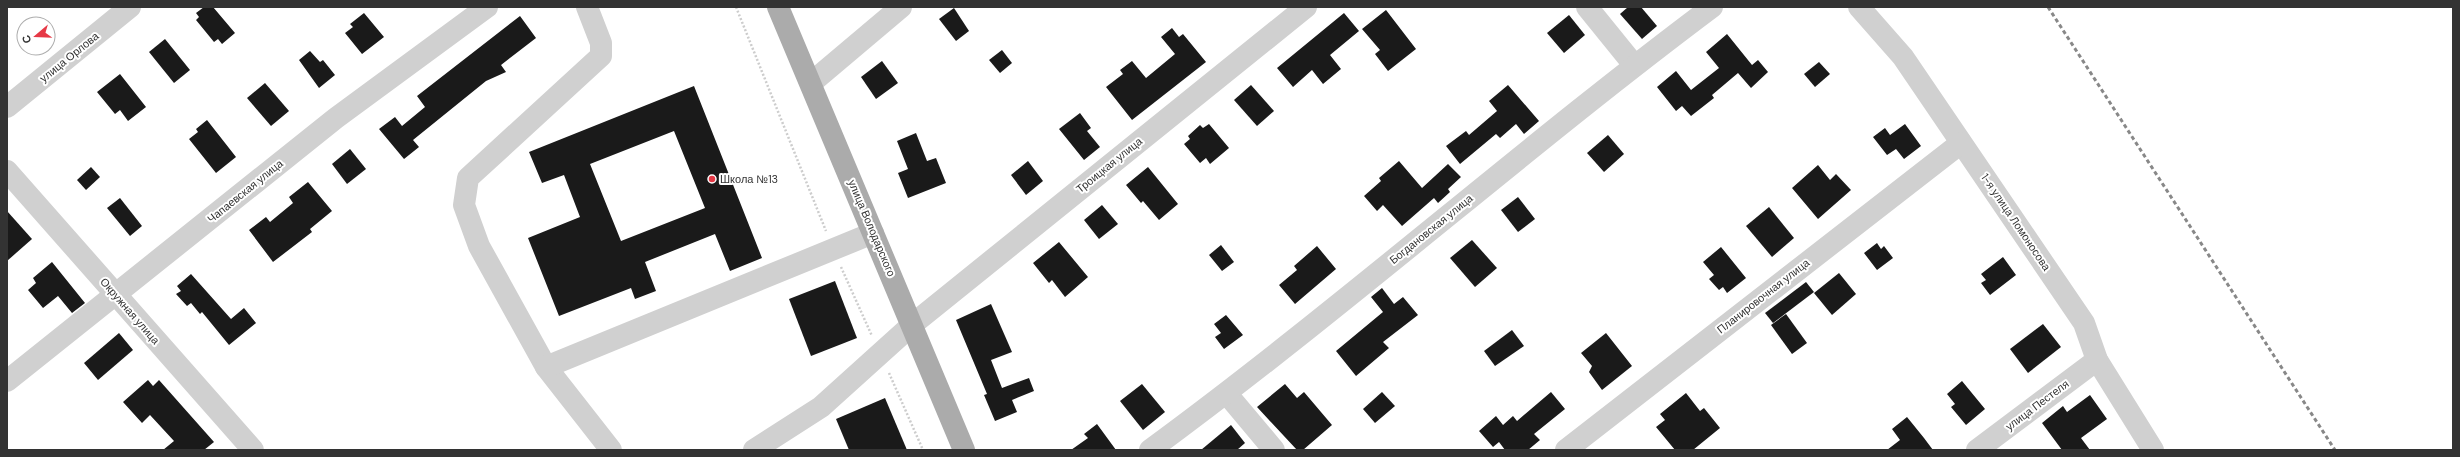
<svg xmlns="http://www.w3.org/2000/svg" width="2460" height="457" font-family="'DM Sans',sans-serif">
  <rect width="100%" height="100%" fill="#fff"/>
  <g fill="#1a1a1a" fill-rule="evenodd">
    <polygon points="204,7 213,7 235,33 222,44 218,39 214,42 196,20 199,17 196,13"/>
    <polygon points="1628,7 1641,7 1657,26 1642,39 1620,14"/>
    <polygon points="954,8 969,31 956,41 939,19"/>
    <polygon points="1386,10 1416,49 1388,71 1375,54 1380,50 1362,29"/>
    <polygon points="364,13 384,37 362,54 345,33 353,27 350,24"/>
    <polygon points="1344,13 1359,31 1330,55 1341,69 1323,84 1312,70 1293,87 1277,68"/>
    <polygon points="1569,15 1585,35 1564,53 1547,33"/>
    <polygon points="520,16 536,38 501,65 506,72 486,81 413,140 419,147 404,159 379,129 395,117 402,126 425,107 417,96"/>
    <polygon points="1172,28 1179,37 1183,34 1206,62 1132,120 1106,87 1123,74 1120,70 1132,61 1146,78 1175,54 1161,37"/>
    <polygon points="1727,34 1752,65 1758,60 1768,72 1751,88 1738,73 1712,95 1714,98 1691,116 1682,106 1676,111 1657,87 1676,71 1691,90 1719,68 1706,52"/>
    <polygon points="165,39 190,70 174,83 149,52"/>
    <polygon points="1002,50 1012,63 1000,73 989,60"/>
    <polygon points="310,51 320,62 323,60 335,75 319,88 299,60"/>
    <polygon points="882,61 898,83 876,99 861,77"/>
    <polygon points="1819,62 1830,74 1815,87 1804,74"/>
    <polygon points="120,74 146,107 128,121 120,110 115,114 97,92"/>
    <polygon points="265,83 289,111 271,126 247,98"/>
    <polygon points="1251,85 1274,111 1257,126 1234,100"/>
    <polygon points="1508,85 1539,121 1524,134 1516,124 1500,138 1496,134 1460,164 1446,146 1466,131 1469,135 1497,111 1489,101"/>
    <path d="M694,86L762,258L730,271L715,234L645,262L656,291L635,299L631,288L559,316L528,238L580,217L564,175L542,183L529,152ZM674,131L705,208L621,241L590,164Z"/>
    <polygon points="1080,113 1091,128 1087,131 1100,147 1084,160 1059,129"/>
    <polygon points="207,120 236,157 216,173 189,139 198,132 196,129"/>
    <polygon points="1209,124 1229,148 1210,164 1206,158 1200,163 1184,144 1190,139 1188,136 1200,125 1203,128"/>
    <polygon points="1905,124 1921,146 1904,159 1896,149 1887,155 1873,137 1885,128 1890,135"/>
    <polygon points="916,133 927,161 936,158 946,183 908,198 898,173 908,169 897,141"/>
    <polygon points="1608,135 1624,154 1604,172 1587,153"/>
    <polygon points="350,149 366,169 347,184 332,164"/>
    <polygon points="1028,161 1043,181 1026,195 1011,175"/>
    <polygon points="1399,161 1422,188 1448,164 1461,177 1448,189 1450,192 1438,203 1434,198 1402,226 1383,205 1377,211 1364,196 1381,181 1379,178"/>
    <polygon points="1818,165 1830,180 1836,174 1851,190 1818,219 1792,188"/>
    <polygon points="91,167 100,177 86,190 77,180"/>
    <polygon points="1148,167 1178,204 1159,220 1143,201 1141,203 1126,185"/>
    <polygon points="308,182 332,211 310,229 312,232 273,262 249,230 266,217 270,222 293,203 289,197"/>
    <polygon points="1518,197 1535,219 1518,232 1501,210"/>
    <polygon points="120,198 142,226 130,236 107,208"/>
    <polygon points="1102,205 1118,224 1099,239 1084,220"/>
    <polygon points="1769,207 1794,238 1772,257 1746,226"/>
    <polygon points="7,211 32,239 7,261"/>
    <polygon points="1472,240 1497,268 1475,287 1450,258"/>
    <polygon points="1059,242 1088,277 1065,297 1052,280 1049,283 1033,263"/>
    <polygon points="1877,243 1881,249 1884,246 1893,258 1877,270 1864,253"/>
    <polygon points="1221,245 1234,262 1222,271 1209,255"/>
    <polygon points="1317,246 1336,269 1295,304 1279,285 1297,270 1294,266"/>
    <polygon points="1721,247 1746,278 1727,293 1723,287 1719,290 1709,279 1714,275 1703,262"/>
    <polygon points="2003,257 2016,275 1990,295 1981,283 1986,280 1981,274"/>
    <polygon points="52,262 85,303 72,313 58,296 43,308 28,290 36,283 33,278"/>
    <polygon points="1839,273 1856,294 1832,315 1814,293"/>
    <polygon points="191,274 231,319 244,308 256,323 229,345 202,312 200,314 191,303 187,306 176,294 181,291 177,286"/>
    <polygon points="835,281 857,338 811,356 789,299"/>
    <polygon points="1806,282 1814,292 1773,323 1765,313"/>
    <polygon points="1382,288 1394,304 1403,297 1418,315 1383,342 1389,348 1356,376 1336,351 1383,312 1371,297"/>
    <polygon points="991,304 1012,352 991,360 1002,388 1029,378 1034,391 1012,400 1017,412 995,421 984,395 987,394 956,320"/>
    <polygon points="1786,314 1807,343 1792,354 1771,325"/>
    <polygon points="1226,315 1243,335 1224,349 1215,337 1221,333 1214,324"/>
    <polygon points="2043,324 2061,347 2028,373 2010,349"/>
    <polygon points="1512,330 1524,346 1495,366 1484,351"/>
    <polygon points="119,333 133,350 98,380 84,363"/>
    <polygon points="1606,333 1632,366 1602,390 1589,372 1592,366 1581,353"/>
    <polygon points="148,380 153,386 159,380 214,442 204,450 163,450 174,441 150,415 142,423 123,402"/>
    <polygon points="1962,381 1985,409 1966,425 1951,407 1955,404 1947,394"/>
    <polygon points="1142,384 1165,412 1143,430 1120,401"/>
    <polygon points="1285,384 1297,398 1304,392 1332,425 1303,450 1297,450 1257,407"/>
    <polygon points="1382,392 1395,406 1375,423 1363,409"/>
    <polygon points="1551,392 1565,409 1534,434 1540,440 1528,450 1505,450 1499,442 1493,447 1479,431 1496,416 1503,425 1513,416 1517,421"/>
    <polygon points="1686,393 1700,411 1704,408 1720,428 1693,450 1675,450 1656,427 1665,420 1660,414"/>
    <polygon points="2090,395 2107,419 2081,438 2090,450 2062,450 2042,423 2063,406 2067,412"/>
    <polygon points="885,398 907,450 849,450 836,419"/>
    <polygon points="1907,417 1924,438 1933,450 1887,450 1900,440 1892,429"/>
    <polygon points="1097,424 1116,450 1071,450 1088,438 1084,434"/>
    <polygon points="1231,425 1245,443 1237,450 1201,450"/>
  </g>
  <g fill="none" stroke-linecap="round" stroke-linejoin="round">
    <g stroke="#cdcdcd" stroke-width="2.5" stroke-dasharray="2 2" stroke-linecap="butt">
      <polyline points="736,7 826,231"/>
      <polyline points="841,267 872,336"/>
      <polyline points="889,373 923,450"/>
    </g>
    <g stroke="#d0d0d0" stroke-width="22">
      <polyline points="587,7 601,43 601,56 468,178 464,205 479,246 546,367 611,450"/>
      <polyline points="1587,7 1634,65"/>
      <polyline points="1859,7 1903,57 2084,323 2097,360 2153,450"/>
      <polyline points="811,83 901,7"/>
      <polyline points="7,107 130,7"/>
      <polyline points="7,171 253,450"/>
      <polyline points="546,367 873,233"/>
      <polyline points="7,381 336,118 487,7"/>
      <polyline points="1227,394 1274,450"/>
      <polyline points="754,450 821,407 913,324 1306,7"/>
      <path d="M1150,450C1342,309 1521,150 1712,7"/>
      <polyline points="1566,450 1961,143"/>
      <polyline points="1977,450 2097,360"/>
    </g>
    <polyline stroke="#ababab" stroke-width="22" points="778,7 964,450"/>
    <polyline stroke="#888" stroke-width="3" stroke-dasharray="4 3" stroke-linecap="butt" points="2048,7 2335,450"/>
  </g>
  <circle fill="#e63946" stroke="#fff" stroke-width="1.5" cx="712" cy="179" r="4"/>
  <g text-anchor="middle" stroke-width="4" stroke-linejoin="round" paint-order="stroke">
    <g font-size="11" fill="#333" stroke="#fff">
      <text transform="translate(69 57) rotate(-39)" y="4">улица Орлова</text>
      <text transform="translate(1109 165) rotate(-39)" y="4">Троицкая улица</text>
      <text transform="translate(245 191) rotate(-39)" y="4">Чапаевская улица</text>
      <text transform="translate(2016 222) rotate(56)" y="4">1-я улица Ломоносова</text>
      <text transform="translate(872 228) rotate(67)" y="4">улица Володарского</text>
      <text transform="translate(1431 229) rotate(-39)" y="4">Богдановская улица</text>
      <text transform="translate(1763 296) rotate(-38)" y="4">Планировочная улица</text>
      <text transform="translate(130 311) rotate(49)" y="4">Окружная улица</text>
      <text transform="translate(2037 405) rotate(-37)" y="4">улица Пестеля</text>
    </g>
    <g font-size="11" fill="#333" stroke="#fff" text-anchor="start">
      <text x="720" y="183">Школа №13</text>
    </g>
  </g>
  <rect width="2460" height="457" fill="none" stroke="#333333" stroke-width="16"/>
  <g transform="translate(36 36) rotate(251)"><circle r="19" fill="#ffffff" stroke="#adadad"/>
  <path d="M0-3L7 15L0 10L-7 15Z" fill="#e63946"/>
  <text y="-6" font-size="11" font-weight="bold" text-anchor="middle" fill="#333333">С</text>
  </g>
</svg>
